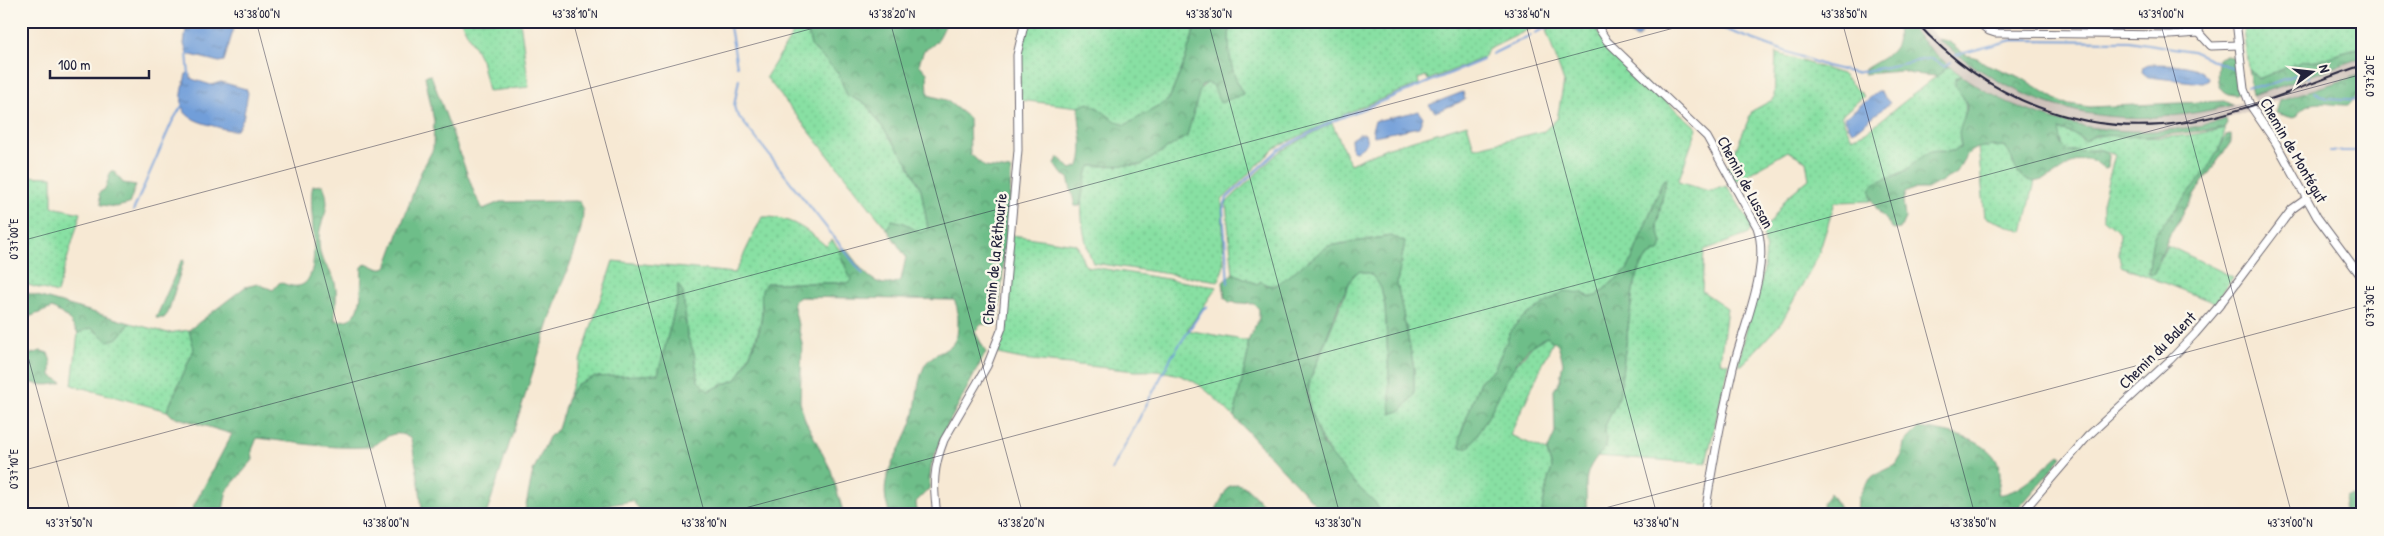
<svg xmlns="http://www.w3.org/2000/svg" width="2384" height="536" font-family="'Patrick Hand',sans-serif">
  <defs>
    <pattern id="grass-dots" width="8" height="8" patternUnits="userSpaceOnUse" patternTransform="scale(1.25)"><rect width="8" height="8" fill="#88e0a3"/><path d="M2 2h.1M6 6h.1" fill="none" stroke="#75c08d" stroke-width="1.8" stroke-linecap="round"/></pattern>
    <pattern id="forest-crowns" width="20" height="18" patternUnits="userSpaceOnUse" patternTransform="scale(1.25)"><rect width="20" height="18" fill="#6ebe89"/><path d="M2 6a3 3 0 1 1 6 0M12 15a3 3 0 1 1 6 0" fill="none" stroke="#5a9a71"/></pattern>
    <pattern id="water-ripples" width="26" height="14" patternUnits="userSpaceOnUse" patternTransform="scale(1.25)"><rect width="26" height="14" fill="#719ed9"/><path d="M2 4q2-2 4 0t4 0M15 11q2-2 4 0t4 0" fill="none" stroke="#5c80b1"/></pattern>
  </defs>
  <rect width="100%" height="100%" fill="#fbf7ec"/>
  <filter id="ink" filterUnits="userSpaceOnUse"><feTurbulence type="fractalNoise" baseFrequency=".02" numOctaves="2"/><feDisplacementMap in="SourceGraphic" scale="10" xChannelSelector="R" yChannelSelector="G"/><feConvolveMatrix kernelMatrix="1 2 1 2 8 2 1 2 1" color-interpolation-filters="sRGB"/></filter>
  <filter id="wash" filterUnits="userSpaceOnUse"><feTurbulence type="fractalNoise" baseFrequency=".0096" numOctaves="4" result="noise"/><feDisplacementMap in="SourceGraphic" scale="20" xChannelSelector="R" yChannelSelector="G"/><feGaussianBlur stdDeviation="1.12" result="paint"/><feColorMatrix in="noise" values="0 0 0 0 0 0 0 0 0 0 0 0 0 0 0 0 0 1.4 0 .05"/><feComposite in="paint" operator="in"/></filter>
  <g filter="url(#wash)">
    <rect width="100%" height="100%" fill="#f7e9d4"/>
    <g fill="#cec1ba">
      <polygon points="1905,21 1923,21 1938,39 1981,71 2000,82 2061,108 2093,115 2155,118 2185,115 2245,102 2249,111 2219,121 2156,132 2125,132 2091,128 2060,120 2024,110 1972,83 1949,66 1928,47"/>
      <polygon points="2363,57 2363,74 2257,107 2253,96"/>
    </g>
    <g fill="url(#grass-dots)" stroke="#55816f">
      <polygon points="461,21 520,21 529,87 488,91 481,60"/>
      <polygon points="801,21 806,21 811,46 838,73 847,95 866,104 908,163 921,189 928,229 920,233 904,223 892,220 887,229 766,77"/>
      <polygon points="1029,21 1197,21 1183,66 1169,99 1163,104 1125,125 1117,123 1088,103 1079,107 1019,100 1020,57"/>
      <path d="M1230,21H1546L1487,50L1483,58L1428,80L1426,76L1418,79L1419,84L1354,110L1275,148L1222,200L1224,265L1219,281L1093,263C1081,236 1076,192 1090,166L1141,165L1187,136L1198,91L1207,83L1243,94C1229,70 1228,49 1230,21Z"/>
      <path d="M1563,21H1591C1610,59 1665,99 1697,128L1678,182L1709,191L1727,186L1753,227L1747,235L1704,250L1702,291L1727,308L1720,362L1729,364L1706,463L1596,456L1606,447L1605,426L1619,397L1633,290L1639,270L1647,257L1660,250L1661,243L1657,225L1665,185L1663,180L1628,269L1596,296L1590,297L1582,293L1522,318L1512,329L1494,370L1480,381L1460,436L1489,415L1511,371L1534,344L1547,337L1553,342L1510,435L1547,451L1552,468L1547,484L1541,515H1382C1375,502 1367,496 1357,486C1330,458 1302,420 1310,380L1351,279L1356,273L1361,271L1371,274L1381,287L1385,306L1391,414L1402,410L1414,395V368L1397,283L1405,242L1391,236L1328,246L1282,282C1274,286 1268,287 1261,281L1257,284L1233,273L1226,203L1279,152L1332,123L1350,164L1386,148L1467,124L1474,148L1544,131L1557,119L1564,82L1546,30Z"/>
      <polygon points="2242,21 2363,21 2363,47 2318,60 2303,61 2258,79 2248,68"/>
      <path d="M1776,53L1842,74L1864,96L1841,116L1852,138L1866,132L1949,66L1962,76L1957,77L1955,86C1978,111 1955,119 1961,147L1957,150L1947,152H1931L1907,170L1875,184L1871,189V201L1835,202L1818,256L1781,323L1742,365H1738C1742,350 1745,334 1749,319C1758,290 1773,258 1761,228L1770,223L1788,196L1809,179L1806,161L1788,151L1735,182L1728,168L1752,111L1774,99Z"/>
      <path d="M2224,128C2228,154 2172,213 2155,234C2150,246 2151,260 2148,273H2154L2167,245L2233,277L2215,303L2121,266L2119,256L2120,232L2103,218V199L2115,155L2101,150L2068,151L2062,145L2058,129L2079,136L2082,140C2102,132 2122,136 2143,137C2169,138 2200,135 2224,128Z"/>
      <polygon points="2004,146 2011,151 2013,164 2026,179 2035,181 2023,232 1985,217 1978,147"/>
      <polygon points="21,176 52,177 52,207 81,213 57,293 21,283"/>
      <path d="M762,217C789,216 806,229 826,246L832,240L840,250L851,280L848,283H766C758,295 764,310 760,325C755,344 747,362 737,379L708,391L698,381L694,353L687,335L683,292L678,285V296L658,374L577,384L568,397L613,261L735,273Z"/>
      <path d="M1012,235L1075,244C1082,249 1080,260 1086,266L1217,287L1187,330L1248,341V353L1234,417C1200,383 1188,369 1136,371L1022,359L998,354L1002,337Z"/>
      <polygon points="130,323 168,333 189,330 194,349 167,411 72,385 78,333 91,328 98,333 118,338"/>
    </g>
    <g fill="url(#forest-crowns)" stroke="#487062">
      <path d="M806,21H842L847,26L856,21H947C941,34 938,45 924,50L919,64L927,73L928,95L946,100L969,118L970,154L985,167L1011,170L1010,198L999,312L995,325L981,324L975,332L986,352L942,436L931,466L929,489L916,502L917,515H890C874,474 902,454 913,418C918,401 916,384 924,367C934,346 959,357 958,322C958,313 958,307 954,300L800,297L793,302L802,344L800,402L805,420L831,470L844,515H645L632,501L604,506L602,515H524L533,471L549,437L558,429L568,397L577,384L594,377L658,374L678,296V284L683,292L687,335L694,353L698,381L708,391L737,379C748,359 761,336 762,313C763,302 758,292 766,283H848L851,280L839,252L845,248C860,266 875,295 901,280L906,257L887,229L892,220L904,223L920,233L928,229L921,189L908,163L866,104L847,95L838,73L811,46Z"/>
      <path d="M1197,21H1230C1228,49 1229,70 1243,94L1220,103L1213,85L1207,83L1201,86L1187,136L1141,165L1091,166L1087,172L1080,206H1075L1068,177L1062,174L1055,164L1058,157L1071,169L1079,166C1086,147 1078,126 1079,107L1088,103C1102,108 1111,121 1125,125L1163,104L1169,99L1183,66Z"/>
      <path d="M1895,21H1905L1928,47L1949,66L1937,76L1912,74L1902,71L1864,74L1865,69C1887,55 1905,51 1895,21Z"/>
      <path d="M1938,39L1948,41L1966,55L1977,58L1986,64L2020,77L2062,103L2090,107L2224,101L2232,105C2118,134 2028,114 1938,39Z"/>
      <polygon points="2363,47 2363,57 2253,96 2248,68 2258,79 2303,61 2318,60"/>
      <path d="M2226,56L2236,58L2241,89L2237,95C2214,96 2216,73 2219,58Z"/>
      <path d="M2363,74C2363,88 2358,94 2349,105C2329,106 2306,95 2297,117L2293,118L2276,113L2280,100Z"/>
      <path d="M431,75L475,195L483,209L500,202L576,201L580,202C591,217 567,271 560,289L486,515H422C421,489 416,465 411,439C390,424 382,446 366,447C329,449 293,442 257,438L252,450L253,460L227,490L222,515H189L232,434L172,416L167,411L194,349L189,330L245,287L258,284L273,290L280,282C334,308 305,208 313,186L323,185C334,213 318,217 319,242C320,263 325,261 333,277C339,291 335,306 335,320C367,326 360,286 362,267L366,263L379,269L386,267L420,174L433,149L434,121L425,76Z"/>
      <path d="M1962,76C2038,129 2138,145 2226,119L2227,123L2224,128L2220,129L2145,137L2095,135L2085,141L2079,136L2059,129L2062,145L2068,151L2101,150L2109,155L2108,168L2105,169C2101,166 2096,162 2092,160C2072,152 2050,189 2027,180C2011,173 2015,155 2004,146C1975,147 1969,145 1957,173L1927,189H1913L1905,193L1903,201L1905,218L1900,229L1894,230C1887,221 1861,196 1874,184C1881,178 1895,177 1903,172C1912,167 1921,155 1931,152C1942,149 1951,155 1961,147L1959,132L1967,108L1965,100L1955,86V79Z"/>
      <path d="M2231,135V142L2204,180L2170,234L2154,273L2150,275L2148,273C2151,260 2150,246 2155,234L2207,170L2226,136Z"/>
      <polygon points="111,171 114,171 123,183 136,185 129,204 116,207 101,205 99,193 105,189"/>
      <path d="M1666,179L1657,225L1662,243L1660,250L1647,257L1639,270L1633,290L1619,397L1605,426L1606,447C1579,474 1588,481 1586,515H1541L1547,484L1552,468L1547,451L1555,433L1554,390L1560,381L1563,362L1558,345L1547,337C1517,348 1504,387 1490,413C1484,424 1477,435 1470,446L1465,448L1460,447V436L1480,381L1494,370L1512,329L1522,318L1564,291L1582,293L1590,297L1596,296L1628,269L1663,180Z"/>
      <polygon points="1391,236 1405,242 1397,283 1414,368 1414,395 1402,410 1391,414 1385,306 1381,287 1371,274 1361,271 1356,273 1351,279 1341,300 1310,380 1307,394 1309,407 1323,445 1357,486 1375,502 1382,515 1325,515 1234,417 1248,353 1248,341 1259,318 1259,309 1254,304 1229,302 1225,298 1223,282 1233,273 1257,284 1261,281 1265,285 1275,286 1328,246"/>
      <polygon points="184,260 168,313 164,318 156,318 181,261"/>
      <polygon points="24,292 130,323 118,338 108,341 91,328 78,333 67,317 52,308 21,320 21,298"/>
      <path d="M41,351L48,353L51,362V376L62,382C50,387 34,385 21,379V357Z"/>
      <path d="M1919,428C1942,431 1989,438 1998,464C2002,474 1999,484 1997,494C2016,497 2044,467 2059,455L2062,457L2013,515H1857L1858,498L1865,485L1873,476L1896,465L1902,455L1904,443Z"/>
      <polygon points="1236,484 1244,486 1275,515 1213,515 1228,487"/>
      <polygon points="1830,493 1845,515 1824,515 1823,503"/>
      <polygon points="2352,495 2363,509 2363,515 2342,515 2346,498"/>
    </g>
    <g fill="url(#water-ripples)" stroke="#4a608a">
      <polygon points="187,21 236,21 224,61 219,62 187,54 184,44"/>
      <polygon points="1630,21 1648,21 1646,28 1638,38 1630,35 1626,29"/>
      <path d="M2148,64C2167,65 2198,61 2209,80L2203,83L2148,77L2142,72L2143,67Z"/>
      <path d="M189,73L192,79L211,85L221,82L246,89L248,93L243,119L237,130C228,131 218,127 210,125C176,116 179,105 186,74Z"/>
      <polygon points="1879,91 1890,103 1857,129 1852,131 1844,118"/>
      <polygon points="1463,92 1465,100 1435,112 1429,105"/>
      <polygon points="1419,111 1423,117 1419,127 1374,136 1372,129 1375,121"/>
      <polygon points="1359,134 1365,134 1367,143 1356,151 1352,150 1351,139"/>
    </g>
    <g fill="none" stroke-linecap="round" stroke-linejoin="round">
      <g stroke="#719ed9" stroke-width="2">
        <polyline points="729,21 737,66"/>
        <polyline points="1702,21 1826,66 1855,73 1932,58 1945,67 1951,62"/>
        <polyline points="1535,33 1559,21"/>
        <polyline points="187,53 189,75"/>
        <polyline points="1492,54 1531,35"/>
        <polyline points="1956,55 2012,40 2129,41 2192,51 2238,71 2239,85"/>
        <polyline points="739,79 734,106 736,113 863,274"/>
        <polyline points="2247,87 2262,87 2307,71 2309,78"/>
        <polyline points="2315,92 2327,98 2363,100"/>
        <polyline points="2330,151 2363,151"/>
        <polyline points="133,211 172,122 183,104"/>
        <polyline points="1228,283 1223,209 1227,198 1278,150 1333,121 1483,60"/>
        <polyline points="1112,470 1172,356 1203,309 1207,307"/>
      </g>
    </g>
  </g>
  <g filter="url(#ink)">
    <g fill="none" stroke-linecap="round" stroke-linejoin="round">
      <g stroke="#6d6871" stroke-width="9">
        <g id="minor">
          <path d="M1594,21L1607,41L1707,137L1757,227C1771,268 1743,326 1733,368C1722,416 1712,466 1705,515"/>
          <polyline points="1977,21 1989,31 1995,33 2170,35 2199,33 2211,46 2239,45"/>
          <polyline points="2236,21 2244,89 2250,105 2276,143 2317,217 2363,279"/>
          <polyline points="2199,33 2200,21"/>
          <path d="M937,515C933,485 933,468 944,440L987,366L1002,328L1018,150L1017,55L1025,21"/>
          <polyline points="2020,515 2088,436 2170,360 2195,334 2219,306 2292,209 2306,199"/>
        </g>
      </g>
      <use href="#minor" stroke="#fff" stroke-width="7"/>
      <path stroke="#22223b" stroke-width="2" d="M1915,21C1985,98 2081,139 2186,122C2247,113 2305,84 2363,65"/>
    </g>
  </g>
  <path fill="none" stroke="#22223b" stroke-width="1" stroke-opacity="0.45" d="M256,21L388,515M573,21L705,515M890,21L1023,515M1208,21L1340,515M1525,21L1657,515M1842,21L1975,515M2160,21L2292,515M21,241L840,21M21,331L71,515M21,471L1700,21M719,515L2363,74M1579,515L2363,305"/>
  <g text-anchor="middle" stroke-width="5" stroke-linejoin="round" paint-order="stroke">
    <g font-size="16" fill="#22223b" stroke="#fbf7ec">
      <text transform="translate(2294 150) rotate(60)" y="6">Chemin de Montégut</text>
      <text transform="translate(1746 182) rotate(62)" y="6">Chemin de Lussan</text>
      <text transform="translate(994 259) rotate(-84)" y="6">Chemin de la Réthourie</text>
      <text transform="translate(2157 350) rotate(-45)" y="6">Chemin du Balent</text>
    </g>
  </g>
  <rect width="2384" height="536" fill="none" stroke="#fbf7ec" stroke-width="55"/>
  <g transform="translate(2312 72) rotate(75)" stroke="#fbf7ec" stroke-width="4" paint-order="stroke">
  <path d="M0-4L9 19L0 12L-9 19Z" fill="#22223b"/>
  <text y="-8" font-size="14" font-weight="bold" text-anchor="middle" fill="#22223b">N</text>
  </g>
  <path d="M50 70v8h99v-8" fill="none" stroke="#22223b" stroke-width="2.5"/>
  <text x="58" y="70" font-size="15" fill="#22223b" stroke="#fbf7ec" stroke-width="4" paint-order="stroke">100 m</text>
  <rect x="28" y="28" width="2328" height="480" fill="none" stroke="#22223b" stroke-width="2"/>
  <g font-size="12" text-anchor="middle" fill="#22223b">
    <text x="257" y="18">43°38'00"N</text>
    <text x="575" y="18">43°38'10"N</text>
    <text x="892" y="18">43°38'20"N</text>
    <text x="1209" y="18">43°38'30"N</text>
    <text x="1527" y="18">43°38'40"N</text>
    <text x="1844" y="18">43°38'50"N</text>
    <text x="2161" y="18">43°39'00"N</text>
    <text transform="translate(2370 76) rotate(-90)" y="4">0°37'20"E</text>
    <text transform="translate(14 239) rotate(-90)" y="4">0°37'00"E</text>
    <text transform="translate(2370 306) rotate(-90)" y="4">0°37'30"E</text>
    <text transform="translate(14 469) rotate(-90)" y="4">0°37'10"E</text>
    <text x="69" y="527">43°37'50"N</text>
    <text x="386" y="527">43°38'00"N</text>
    <text x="704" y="527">43°38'10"N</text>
    <text x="1021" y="527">43°38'20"N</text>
    <text x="1338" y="527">43°38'30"N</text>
    <text x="1656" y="527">43°38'40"N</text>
    <text x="1973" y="527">43°38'50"N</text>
    <text x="2290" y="527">43°39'00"N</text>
  </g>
</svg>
